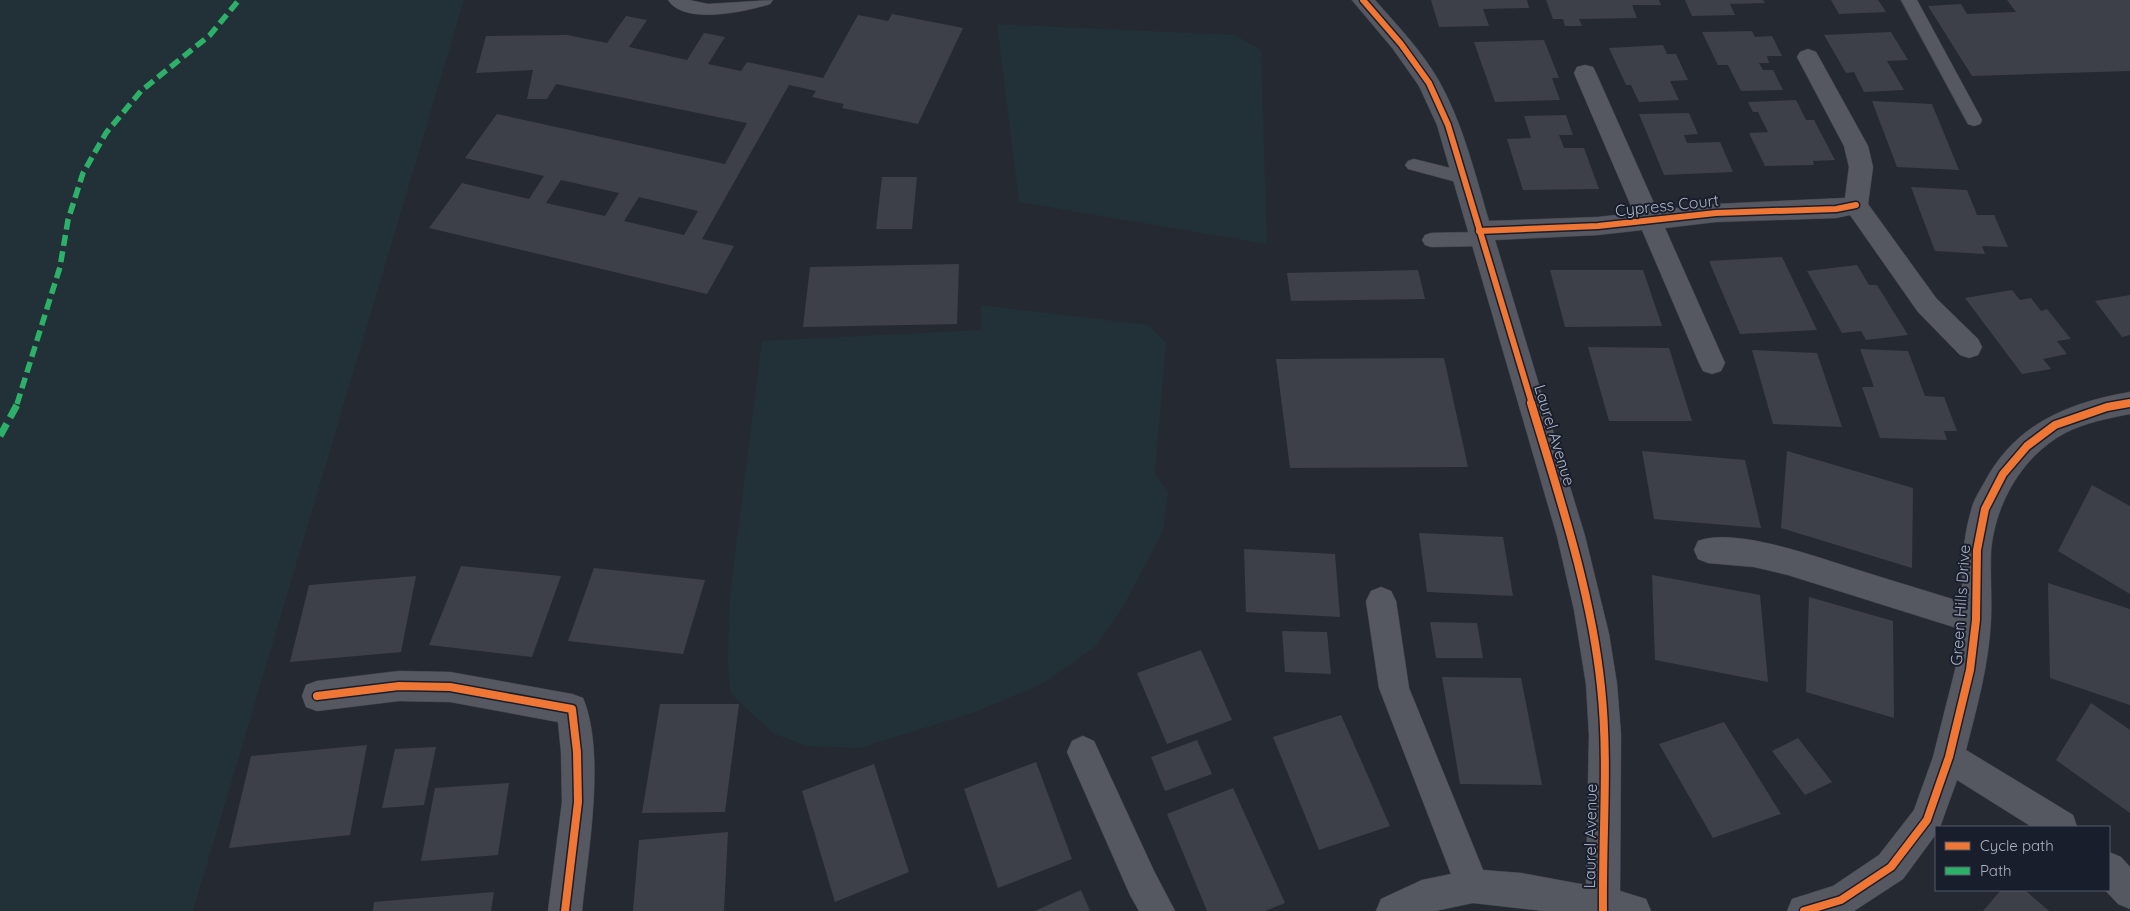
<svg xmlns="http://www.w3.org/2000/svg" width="2130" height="911" font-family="Quicksand,sans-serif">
  <rect width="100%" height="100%" fill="#252932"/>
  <g fill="#223137">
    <polygon points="0,0 464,0 193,911 0,911"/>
    <polygon points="997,24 1235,35 1261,50 1267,244 1019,202"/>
    <polygon points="981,305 1148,325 1166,343 1155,473 1168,492 1163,531 1123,607 1096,646 1042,684 975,712 860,748 808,746 774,734 730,693 728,658 730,594 762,341 981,330"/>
  </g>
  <g fill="#3d4048" fill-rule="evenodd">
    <polygon points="1431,0 1527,0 1529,8 1483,9 1489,26 1439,27"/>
    <polygon points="1546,0 1659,0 1661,5 1632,5 1637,18 1579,19 1582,26 1565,26 1563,19 1553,19"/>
    <polygon points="1685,0 1763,0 1765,3 1730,4 1735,15 1692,16"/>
    <polygon points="1831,0 1878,0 1886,12 1839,14"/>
    <polygon points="2007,0 2130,0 2130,71 1972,76 1928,6 1961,4 1967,14 2016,12"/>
    <path d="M892,14L963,28L918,124L842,108L844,104L812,97L816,91L789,85L702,239L734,246L707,294L429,228L462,183L529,199L544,176L465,158L497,114L725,164L747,123L556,84L547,99H527L533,70L476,73L486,36L567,35L607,43L626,16L647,20L629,47L687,60L704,33L725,37L708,64L741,71L747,62L823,78L858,15L888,21ZM561,180L619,193L605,216L546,203ZM639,197L698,211L684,235L624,221Z"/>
    <polygon points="1752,31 1755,37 1772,36 1782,56 1767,56 1769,63 1759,63 1763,70 1773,70 1783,90 1741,91 1728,65 1718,65 1702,32"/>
    <polygon points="1891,32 1908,60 1887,61 1904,90 1864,92 1854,72 1846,73 1824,35"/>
    <polygon points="1544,40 1559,78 1552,78 1560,100 1495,102 1474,42"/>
    <polygon points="1663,45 1667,54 1676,54 1688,80 1670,81 1679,100 1639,102 1631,85 1626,85 1609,48"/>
    <polygon points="1796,100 1806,120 1814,120 1835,160 1813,161 1814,165 1765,166 1749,133 1768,132 1758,112 1753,112 1748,102"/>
    <polygon points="1872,101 1932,104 1959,170 1897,167"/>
    <polygon points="1689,113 1698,134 1684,135 1687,143 1720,142 1733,172 1664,175 1639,114"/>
    <polygon points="1566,115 1573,135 1559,135 1564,148 1584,148 1599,189 1523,190 1507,139 1531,138 1524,116"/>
    <polygon points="882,177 917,177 912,229 876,229"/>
    <polygon points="1911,187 1967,190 1977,215 1994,215 2008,247 1982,246 1985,254 1935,251"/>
    <polygon points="1782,257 1817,330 1740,334 1709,261"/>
    <polygon points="959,264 957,324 803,327 810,267"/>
    <polygon points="1857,265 1869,285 1877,285 1908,335 1866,340 1861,331 1842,333 1807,271"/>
    <polygon points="1418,270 1425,299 1291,301 1287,273"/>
    <polygon points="1550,270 1643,270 1662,326 1565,327"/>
    <polygon points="2012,290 2020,300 2031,298 2041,311 2047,309 2071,339 2057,341 2067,354 2043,359 2051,369 2022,374 1965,298"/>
    <polygon points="2130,295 2130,335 2122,337 2095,301"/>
    <polygon points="1588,347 1669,348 1692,421 1609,421"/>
    <polygon points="1860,349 1908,351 1925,396 1944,397 1957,431 1944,431 1947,440 1880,438 1862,387 1874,387"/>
    <polygon points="1752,350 1817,353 1842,427 1773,424"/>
    <polygon points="1444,358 1468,467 1290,468 1276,359"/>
    <polygon points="1642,451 1745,460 1761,528 1654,519"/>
    <polygon points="1787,451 1913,488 1912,568 1781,528"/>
    <polygon points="2092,485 2130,506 2130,594 2058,551"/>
    <polygon points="1419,533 1503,537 1513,596 1427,592"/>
    <polygon points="1244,549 1335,554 1340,617 1246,612"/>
    <polygon points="461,566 561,576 532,657 429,645"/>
    <polygon points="594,568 705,580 683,654 568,641"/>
    <polygon points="1652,575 1760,595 1768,682 1655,660"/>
    <polygon points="416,576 401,652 290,662 309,585"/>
    <polygon points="2048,583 2130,609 2130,705 2050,678"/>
    <polygon points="1809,597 1893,621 1894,718 1806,692"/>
    <polygon points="1430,622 1477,623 1483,658 1436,658"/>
    <polygon points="1282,631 1327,632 1331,674 1285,672"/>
    <polygon points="1201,650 1232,720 1167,744 1137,673"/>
    <polygon points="1442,677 1521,678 1542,785 1460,784"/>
    <polygon points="2091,703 2130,730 2130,813 2056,760"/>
    <polygon points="660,704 739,704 725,812 642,813"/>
    <polygon points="1341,715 1390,826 1319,850 1273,737"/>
    <polygon points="1724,722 1781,814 1713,838 1659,744"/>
    <polygon points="1798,738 1832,782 1805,795 1772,751"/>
    <polygon points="1197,740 1212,774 1165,791 1151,757"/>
    <polygon points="367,745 350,835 229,848 251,756"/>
    <polygon points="436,747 424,805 382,808 395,749"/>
    <polygon points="1036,762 1072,859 998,888 964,789"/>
    <polygon points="874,764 909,872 835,902 802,791"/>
    <polygon points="509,783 498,855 421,861 435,788"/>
    <polygon points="1233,788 1285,903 1265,911 1207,911 1167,814"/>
    <polygon points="728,832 724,911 633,911 639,840"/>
    <polygon points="1081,890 1090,911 1035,911"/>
    <polygon points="2001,890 2025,890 2049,911 1983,911"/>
    <polygon points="494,892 491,911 373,911 374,902"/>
  </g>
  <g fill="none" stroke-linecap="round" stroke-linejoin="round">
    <g stroke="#41444b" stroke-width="1">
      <g id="lane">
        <path d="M668,0H689L708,4L773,0L770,4C748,11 684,26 668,0Z"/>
        <polygon points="1901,0 1917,0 1982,120 1980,124 1974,126 1968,124"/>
        <polygon points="1414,159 1470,173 1473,178 1470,183 1464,184 1408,169 1405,165 1408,161"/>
        <polygon points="1482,232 1488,234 1491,239 1488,244 1482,246 1431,247 1425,245 1422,240 1425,235 1431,233"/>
      </g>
    </g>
    <g stroke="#41444b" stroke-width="1">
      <g id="street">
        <path d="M1352,0H1375C1397,25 1422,51 1439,81C1463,124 1475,174 1489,221L1598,217L1634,213L1574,73L1577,67L1585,65L1593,67L1596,73L1657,210L1716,204L1845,198L1849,167L1844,146L1797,57L1800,52L1808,49L1816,52L1868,146L1873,167L1868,204L1936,298L1978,339L1982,347L1978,355L1969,358L1960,355L1918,312L1850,215L1836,218L1716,222L1665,228L1725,363L1721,371L1712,374L1703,371L1699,363L1642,230L1598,235L1495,240L1585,536L1609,634L1617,684L1621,735L1620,891L1646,899L1651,911H1544L1473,903L1435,911H1376L1381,899L1422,880L1451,874L1379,688L1366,601L1371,591L1381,587L1391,591L1396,601L1409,688L1483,870L1521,873L1586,885L1589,735L1586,684L1574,610L1557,536L1437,125L1419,86L1393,49Z"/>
        <path d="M2130,392V414C2109,418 2084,423 2065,433C2022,456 1995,504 1991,551C1990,574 1992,597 1991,619C1989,664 1977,707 1966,750L2073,815L2077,827H2032L1957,780L1940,827H1936V834L1903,879L1854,911H1787L1792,899L1833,886L1879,855L1914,810L1933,757L1955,670L1960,629L1788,575L1754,567L1708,563L1698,559L1694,550L1698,541C1735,527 1816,557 1855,569C1890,580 1926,591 1962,602C1962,571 1962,541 1971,511C1973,501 1979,492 1984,483C2015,424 2067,403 2130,392Z"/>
        <path d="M399,671L450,672L572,694L583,698C606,753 588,852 582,911H548L562,802L561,752L558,722L450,702L399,701L317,711L306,707L302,696L306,685L317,681Z"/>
        <polygon points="1083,736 1094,741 1154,871 1175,911 1139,911 1130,895 1067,752 1072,741"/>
        <polygon points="2109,852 2121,857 2130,867 2130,909 2118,904 2105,890 2109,890"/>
      </g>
    </g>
    <use href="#lane" fill="#565861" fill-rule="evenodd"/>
    <use href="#street" fill="#565861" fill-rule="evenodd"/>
    <polyline stroke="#2db169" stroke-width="5.5" stroke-dasharray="11 5.5" stroke-linecap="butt" points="17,404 60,267 68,220 83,173 106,133 141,91 210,35 239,0"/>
    <polyline stroke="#2db169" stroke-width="7" stroke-dasharray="14 7" stroke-linecap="butt" points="0,436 18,403"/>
    <g stroke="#191e2c" stroke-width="9">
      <g id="cycleway-far1">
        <polyline points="1363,0 1401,44 1429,83 1448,125 1532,404"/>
        <polyline points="1479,231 1598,226 1716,213 1836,209 1856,205"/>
        <polyline points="2124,404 2130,403"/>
      </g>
    </g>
    <g stroke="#191e2c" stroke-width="11">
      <g id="cycleway">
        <path d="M1531,403C1559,496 1591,590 1601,687C1609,761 1602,836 1603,911"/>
        <polyline points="317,696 399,686 450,687 572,709 577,752 578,802 565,911"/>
        <polyline points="1804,911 1841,900 1891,867 1927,820 1949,757 1970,670 1976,620 1977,550 1985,509 2003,474 2027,446 2055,425 2107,407 2130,403"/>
      </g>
    </g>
    <use href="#cycleway-far1" stroke="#f07635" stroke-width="6"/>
    <use href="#cycleway" stroke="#f07635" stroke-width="8"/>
  </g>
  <g text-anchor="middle" stroke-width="4" stroke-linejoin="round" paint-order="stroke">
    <g font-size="16" fill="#aeb3c4" stroke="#191e2c">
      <text transform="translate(1667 205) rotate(-6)" y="6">Cypress Court</text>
      <text transform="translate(1555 435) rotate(73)" y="6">Laurel Avenue</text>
      <text transform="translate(1960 605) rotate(-86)" y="6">Green Hills Drive</text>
      <text transform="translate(1590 836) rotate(-89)" y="6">Laurel Avenue</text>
    </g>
  </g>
  <rect x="1935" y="826" width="175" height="65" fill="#191e2c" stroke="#555a69"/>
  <rect x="1945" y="842" width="25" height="8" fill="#f07635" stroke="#555a69"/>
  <text x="1980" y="851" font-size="15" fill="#aeb3c4">Cycle path</text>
  <rect x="1945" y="867" width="25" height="8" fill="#2db169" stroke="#555a69"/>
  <text x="1980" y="876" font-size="15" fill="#aeb3c4">Path</text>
</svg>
